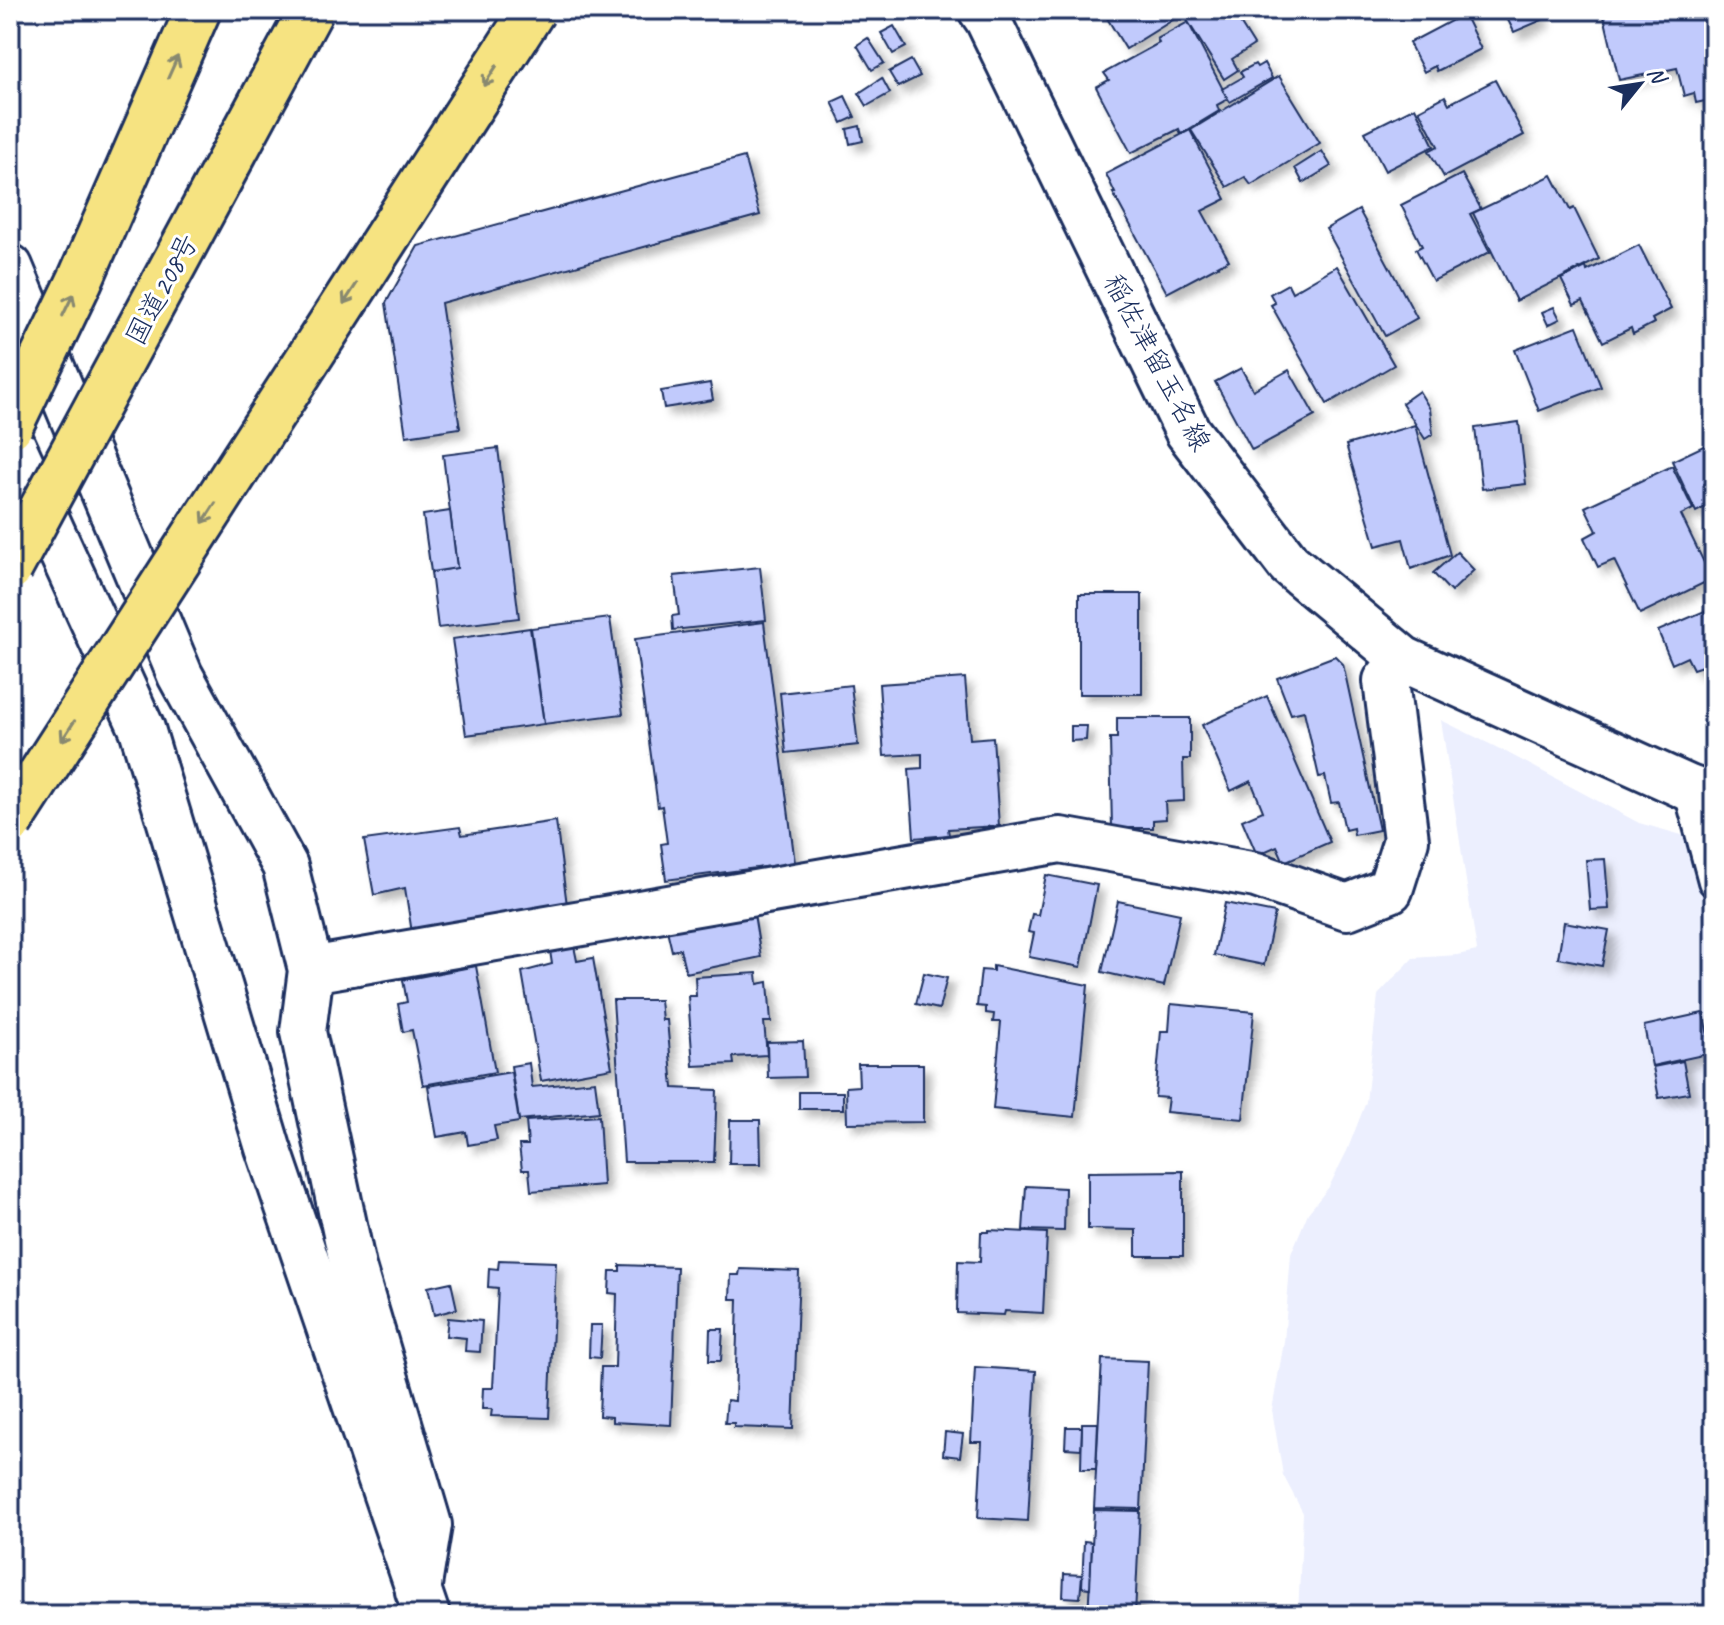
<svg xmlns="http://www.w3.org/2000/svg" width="1724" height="1625" font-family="Caveat,'Klee One',sans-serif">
  <defs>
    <filter id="shadow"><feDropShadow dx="7" dy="7" stdDeviation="4" flood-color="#0004"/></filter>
  </defs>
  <rect width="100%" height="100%" fill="#fff"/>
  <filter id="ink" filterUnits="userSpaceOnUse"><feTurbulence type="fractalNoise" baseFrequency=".0125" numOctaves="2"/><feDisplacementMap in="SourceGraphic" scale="16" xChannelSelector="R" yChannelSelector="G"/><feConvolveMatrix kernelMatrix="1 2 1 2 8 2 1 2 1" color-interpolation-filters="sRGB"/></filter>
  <g filter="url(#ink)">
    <polygon fill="#eceffe" points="1441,720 1506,752 1639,823 1714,844 1714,1615 1298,1615 1303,1513 1283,1475 1272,1410 1284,1342 1291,1254 1308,1213 1329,1187 1347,1151 1366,1102 1378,995 1413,958 1457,955 1477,951"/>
    <g fill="#c1cafc" stroke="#1b2f5e" stroke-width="2" filter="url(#shadow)">
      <polygon points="1102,10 1182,10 1184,13 1126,49"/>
      <polygon points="1203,10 1232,10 1254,45 1232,59 1238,70 1224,79 1187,20"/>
      <polygon points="1503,10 1537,10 1542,20 1514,32"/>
      <polygon points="1612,10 1714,10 1714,88 1712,89 1714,99 1696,103 1694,93 1684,96 1677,68 1619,80 1603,12"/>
      <polygon points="1464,14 1481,49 1437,71 1435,66 1424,72 1409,43"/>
      <polygon points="1188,22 1228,99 1217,105 1219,111 1181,134 1179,129 1131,153 1096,87 1109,80 1104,73 1159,43 1157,39"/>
      <polygon points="894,26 906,47 893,54 881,33"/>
      <polygon points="868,38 884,63 872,70 857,45"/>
      <polygon points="911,60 920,76 898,87 889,72"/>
      <polygon points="1264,63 1272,78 1230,102 1222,89 1243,77 1240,72 1255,64 1257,67"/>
      <polygon points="1279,76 1320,143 1251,185 1245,177 1227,187 1191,130"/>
      <polygon points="882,78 890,93 867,106 859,93"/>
      <polygon points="1495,80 1524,135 1444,177 1429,151 1438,146 1419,110 1445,96 1449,104"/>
      <polygon points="845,96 855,117 842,123 832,102"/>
      <polygon points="1415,107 1434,146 1385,171 1365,132"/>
      <polygon points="860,126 863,141 850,144 847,129"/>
      <polygon points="1190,130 1226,199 1202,211 1229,260 1167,293 1113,193 1115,193 1106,174"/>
      <polygon points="1322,151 1331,166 1303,183 1295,168"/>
      <polygon points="744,157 760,215 441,303 460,428 406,436 386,303 418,246"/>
      <polygon points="1462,174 1481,209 1470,214 1490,252 1433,281 1416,249 1422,246 1401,205"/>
      <polygon points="1552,175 1570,210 1574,208 1599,259 1516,301 1473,213"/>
      <polygon points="1359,210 1417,318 1385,336 1326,229"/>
      <polygon points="1639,245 1671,309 1652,319 1654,323 1633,334 1631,328 1603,342 1583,301 1574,305 1561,279 1586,267 1587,271"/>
      <polygon points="1337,266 1394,365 1327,404 1271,305 1275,303 1270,294 1288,284 1292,292"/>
      <polygon points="1554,307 1560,319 1548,325 1542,312"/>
      <polygon points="1577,326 1601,387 1539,411 1515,350"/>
      <polygon points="1241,368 1253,390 1289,370 1315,416 1252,450 1215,382"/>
      <polygon points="710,383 713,400 664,408 661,391"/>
      <polygon points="1419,391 1430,409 1433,434 1425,439 1402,403"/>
      <polygon points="1519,422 1526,484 1482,489 1475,428"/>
      <polygon points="1415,425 1450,555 1411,569 1403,539 1376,546 1346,445"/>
      <polygon points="1714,441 1714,503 1696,512 1672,461"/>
      <polygon points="498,448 519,618 438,628 431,572 457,568 443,455"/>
      <polygon points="1672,466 1693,509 1681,515 1712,579 1640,614 1614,560 1598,567 1584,538 1597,531 1585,507"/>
      <polygon points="450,511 457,568 431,572 423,515"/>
      <polygon points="1457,552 1474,570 1451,592 1433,573"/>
      <polygon points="760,567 766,620 673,630 672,616 679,615 674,576"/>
      <rect x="1079" y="594" width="63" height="100"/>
      <polygon points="1714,607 1714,666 1705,670 1702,666 1693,669 1687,657 1672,664 1658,631"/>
      <polygon points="610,618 623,714 544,724 531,628"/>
      <polygon points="764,622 795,863 666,880 661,844 667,843 662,806 658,807 635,639"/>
      <polygon points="530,628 544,724 466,735 452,639"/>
      <polygon points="1335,656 1343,664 1379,830 1354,835 1353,828 1345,830 1339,802 1331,803 1325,776 1319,777 1304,711 1291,714 1277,678"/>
      <polygon points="965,678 970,739 993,737 999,826 948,829 949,835 914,838 909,769 922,768 922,754 884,756 879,684"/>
      <polygon points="851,685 858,745 786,753 780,693"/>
      <polygon points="1267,696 1330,842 1284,862 1277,846 1257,855 1242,820 1263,811 1251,781 1231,791 1202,725"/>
      <polygon points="1117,718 1190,718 1190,759 1183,759 1184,801 1165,802 1166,819 1153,820 1153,828 1112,828 1110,738 1117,738"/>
      <polygon points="1071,726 1087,726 1086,740 1071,741"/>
      <polygon points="556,821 567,905 475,918 475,924 412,933 405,888 374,895 364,840 460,827 462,835"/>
      <polygon points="1605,859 1609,909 1590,910 1586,860"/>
      <polygon points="1046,875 1097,885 1081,967 1029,957 1034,933 1028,932 1032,914 1038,915"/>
      <polygon points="1118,901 1180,914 1164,986 1102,972"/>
      <polygon points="1225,903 1275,913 1264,965 1214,955"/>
      <polygon points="754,914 761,957 686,973 680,949 672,951 667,930"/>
      <polygon points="1564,922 1609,930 1602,966 1558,958"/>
      <polygon points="574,946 577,961 593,958 612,1068 541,1081 522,972 552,964 550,951"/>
      <polygon points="476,966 495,1072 423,1085 412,1030 403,1032 398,1004 407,1002 403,980"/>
      <polygon points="993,966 1088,985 1075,1117 993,1109 1001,1022 993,1022 994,1014 986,1013 986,1007 977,1006 981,970 993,971"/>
      <polygon points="757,973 758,984 768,982 771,1022 764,1022 767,1055 733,1057 734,1064 693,1066 688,996 696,996 695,977"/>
      <polygon points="924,973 947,978 939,1009 916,1004"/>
      <polygon points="613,1000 660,1000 662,1020 667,1020 673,1088 717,1090 714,1162 624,1162"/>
      <polygon points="1171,1004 1254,1012 1243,1119 1166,1112 1168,1098 1155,1097 1161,1031 1169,1031"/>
      <polygon points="1703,1013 1712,1053 1652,1066 1644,1026"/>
      <polygon points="803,1041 805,1077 768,1078 767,1042"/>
      <polygon points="1683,1061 1689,1093 1659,1098 1653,1067"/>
      <polygon points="529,1063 532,1087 595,1081 599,1112 519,1120 511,1066"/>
      <polygon points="858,1064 923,1064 923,1122 847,1123 846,1087 859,1086"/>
      <polygon points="511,1072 519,1122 494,1126 497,1140 468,1145 466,1132 437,1137 428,1086"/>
      <rect x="799" y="1092" width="44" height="17"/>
      <polygon points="599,1116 603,1185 531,1191 529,1170 522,1170 519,1145 528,1145 526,1121"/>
      <polygon points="730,1120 760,1120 761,1164 729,1164"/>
      <polygon points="1183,1171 1183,1256 1136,1256 1136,1230 1088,1229 1088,1172"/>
      <polygon points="1026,1186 1065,1188 1064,1231 1023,1230"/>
      <polygon points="989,1230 1047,1233 1043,1313 1005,1311 1004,1315 957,1313 958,1261 980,1262 981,1232 989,1232"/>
      <polygon points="499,1260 556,1262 549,1418 491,1416 492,1409 482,1409 483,1388 493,1388 498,1288 488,1287 489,1268 498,1269"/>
      <polygon points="620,1265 677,1267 671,1425 612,1422 612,1417 599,1416 601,1367 615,1367 617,1294 609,1293 610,1271 620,1271"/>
      <polygon points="740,1269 799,1271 793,1429 734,1427 734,1423 725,1423 727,1400 735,1401 738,1299 730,1299 731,1275 739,1275"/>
      <polygon points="451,1282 457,1309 434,1315 428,1287"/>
      <polygon points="448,1318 482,1321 480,1352 465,1351 466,1338 446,1336"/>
      <polygon points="590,1325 602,1325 600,1358 589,1357"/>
      <polygon points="710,1329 723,1329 721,1361 709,1361"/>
      <polygon points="1102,1359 1148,1361 1141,1509 1094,1508"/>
      <polygon points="975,1367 1036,1371 1028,1521 978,1518 982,1442 971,1442"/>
      <polygon points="1082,1423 1098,1423 1096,1469 1081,1469"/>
      <polygon points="1066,1427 1082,1427 1081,1449 1065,1448"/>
      <polygon points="945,1432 963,1434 960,1457 943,1455"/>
      <polygon points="1094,1510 1140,1511 1135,1615 1088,1615"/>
      <polygon points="1084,1541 1092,1542 1090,1588 1082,1587"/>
      <polygon points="1064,1574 1082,1575 1080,1598 1063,1597"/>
    </g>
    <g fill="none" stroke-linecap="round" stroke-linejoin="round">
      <g stroke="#1b2f5e" stroke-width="36">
        <polyline id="service" points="1689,788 1714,881"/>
      </g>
      <g stroke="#1b2f5e" stroke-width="50">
        <g id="minor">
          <polyline points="10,267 180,675 285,866 311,970 303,1032 353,1267 429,1525 418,1591"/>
          <polyline points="311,970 1060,840 1256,875 1347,907 1390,890 1406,840 1386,681 1403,659"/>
        </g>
      </g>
      <g stroke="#1b2f5e" stroke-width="50">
        <polyline id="tertiary" points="10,439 142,729 268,1148 427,1615"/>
      </g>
      <g stroke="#1b2f5e" stroke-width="50">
        <polyline id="secondary" points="981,10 988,20 1188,432 1289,564 1403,659 1689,788 1714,797"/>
      </g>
      <use href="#service" stroke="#fff" stroke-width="30"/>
      <use href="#minor" stroke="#fff" stroke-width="44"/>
      <use href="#tertiary" stroke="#fff" stroke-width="44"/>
      <use href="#secondary" stroke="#fff" stroke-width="44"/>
      <g stroke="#1b2f5e" stroke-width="50" stroke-linecap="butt">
        <g id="trunk-bridge">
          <polyline points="10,426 80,280 198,10"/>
          <polyline points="10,568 311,10"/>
          <polyline points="10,822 533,10"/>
        </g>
      </g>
      <use href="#trunk-bridge" stroke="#f6e381" stroke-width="44"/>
    </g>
    <defs><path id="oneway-shaft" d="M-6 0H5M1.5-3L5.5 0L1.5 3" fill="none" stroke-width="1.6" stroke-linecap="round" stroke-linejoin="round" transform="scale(2)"/></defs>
    <g stroke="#888970">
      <use href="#oneway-shaft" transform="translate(173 67) rotate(-66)"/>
      <use href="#oneway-shaft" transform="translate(490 76) rotate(123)"/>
      <use href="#oneway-shaft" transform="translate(350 294) rotate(123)"/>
      <use href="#oneway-shaft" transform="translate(68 305) rotate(-64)"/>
      <use href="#oneway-shaft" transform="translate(209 513) rotate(123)"/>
      <use href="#oneway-shaft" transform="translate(68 731) rotate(123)"/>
    </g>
  </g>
  <g text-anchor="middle" stroke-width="6" stroke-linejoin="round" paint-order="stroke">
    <g font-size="28" fill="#1b2f5e" stroke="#fff">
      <text transform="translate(161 289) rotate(-62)" y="10">国道208号</text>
      <text transform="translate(1158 362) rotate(62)" y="10">稲佐津留玉名線</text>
    </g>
  </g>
  <rect width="1724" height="1625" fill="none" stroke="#fff" stroke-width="40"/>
  <rect x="20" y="20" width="1684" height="1585" fill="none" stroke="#1b2f5e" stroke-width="3" filter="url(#ink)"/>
  <g transform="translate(1640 84) rotate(60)" stroke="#ffffff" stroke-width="6" paint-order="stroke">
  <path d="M0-6L14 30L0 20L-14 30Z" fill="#1b2f5e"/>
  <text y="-12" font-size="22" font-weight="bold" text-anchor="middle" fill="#1b2f5e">N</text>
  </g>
</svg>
